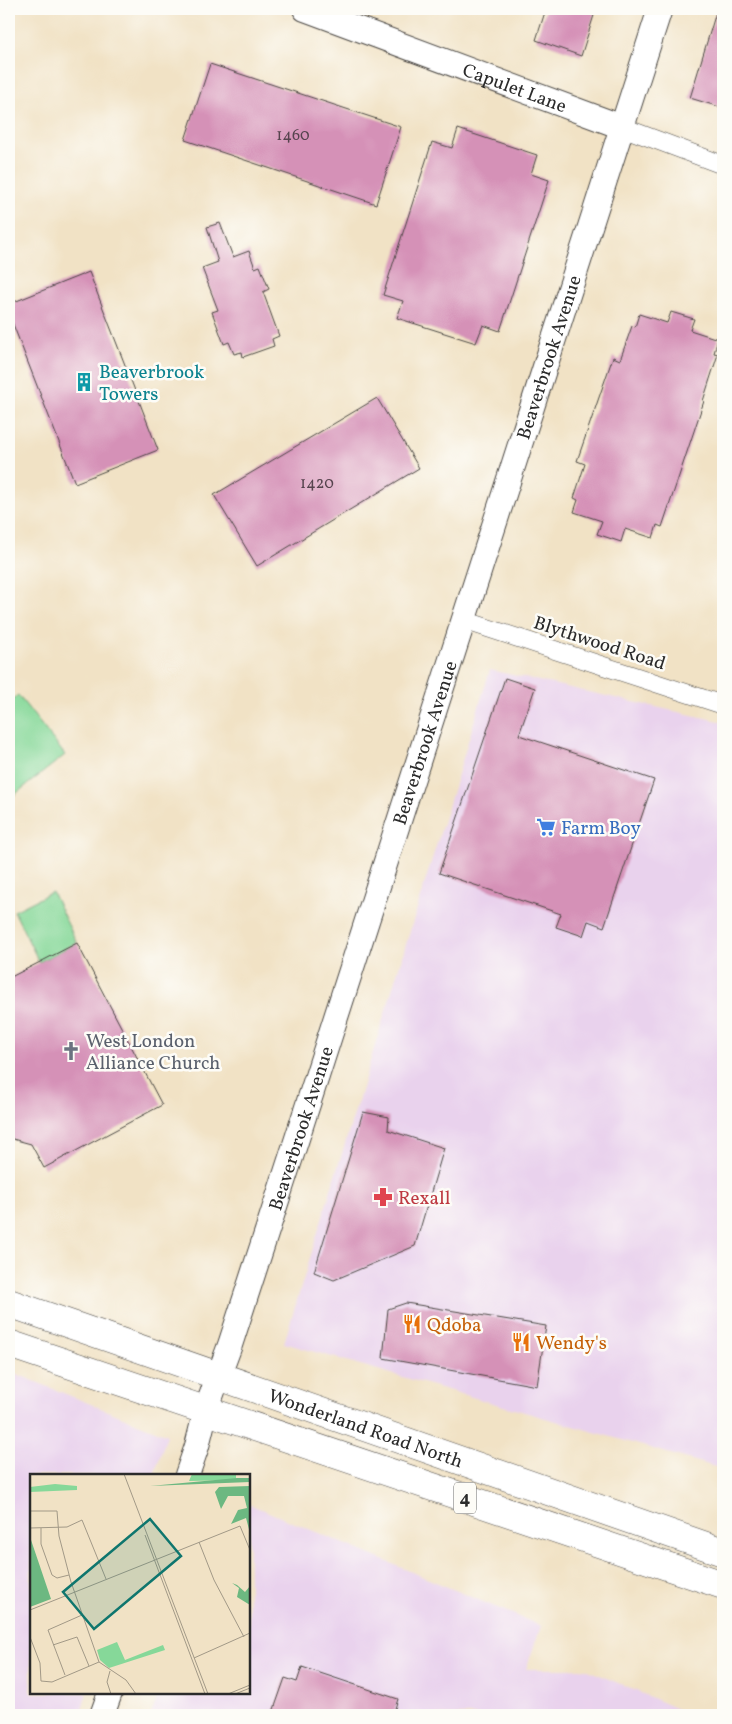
<svg xmlns="http://www.w3.org/2000/svg" width="732" height="1724" font-family="Vollkorn,serif">
  <rect width="100%" height="100%" fill="#fdfcf7"/>
  <filter id="ink" filterUnits="userSpaceOnUse"><feTurbulence type="fractalNoise" baseFrequency=".02" numOctaves="2"/><feDisplacementMap in="SourceGraphic" scale="10" xChannelSelector="R" yChannelSelector="G"/><feConvolveMatrix kernelMatrix="1 2 1 2 8 2 1 2 1" color-interpolation-filters="sRGB"/></filter>
  <filter id="wash" filterUnits="userSpaceOnUse"><feTurbulence type="fractalNoise" baseFrequency=".0096" numOctaves="4" result="noise"/><feDisplacementMap in="SourceGraphic" scale="20" xChannelSelector="R" yChannelSelector="G"/><feGaussianBlur stdDeviation="1.12" result="paint"/><feColorMatrix in="noise" values="0 0 0 0 0 0 0 0 0 0 0 0 0 0 0 0 0 1.4 0 .05"/><feComposite in="paint" operator="in"/></filter>
  <g filter="url(#wash)">
    <rect width="100%" height="100%" fill="#f1e2c5"/>
    <g fill="#e9d2ed">
      <polygon points="490,670 723,722 723,1469 284,1343"/>
      <polygon points="9,1371 167,1435 154,1475 31,1475 31,1693 87,1693 80,1715 9,1715"/>
      <polygon points="249,1504 541,1626 526,1669 586,1669 691,1715 151,1715 159,1693 249,1693"/>
    </g>
    <g fill="#86d899" stroke="#588262">
      <polygon points="18,695 65,755 9,799 9,702"/>
      <polygon points="52,892 77,943 39,962 14,911"/>
    </g>
    <g id="blocks">
      <g fill="#d591b7">
        <polygon points="546,9 596,9 581,56 536,40"/>
        <polygon points="717,9 723,9 723,108 690,98"/>
        <polygon points="210,64 401,127 376,204 185,140"/>
        <polygon points="458,129 537,155 531,174 549,180 500,331 483,325 476,343 397,318 403,301 383,295 432,142 452,148"/>
        <polygon points="220,223 233,257 249,251 255,268 260,266 269,289 263,292 279,336 272,339 274,346 243,357 242,352 234,354 229,342 224,344 212,312 218,310 202,268 218,262 207,227"/>
        <polygon points="89,272 158,450 75,483 9,314 9,304"/>
        <polygon points="671,312 694,319 690,330 718,339 714,353 718,354 703,401 704,401 662,527 657,525 653,538 625,529 621,542 597,534 602,521 574,512 578,500 574,498 585,464 577,461 613,357 620,360 632,326 635,327 639,314 667,323"/>
        <polygon points="377,398 419,468 257,566 214,495"/>
        <polygon points="505,678 535,688 519,735 654,780 604,927 588,921 583,936 556,927 561,914 439,873"/>
        <polygon points="77,943 162,1105 44,1168 31,1144 9,1138 9,978"/>
        <polygon points="363,1112 389,1117 388,1130 444,1148 415,1246 334,1280 314,1272"/>
        <polygon points="406,1303 546,1326 537,1386 383,1358 388,1309"/>
        <polygon points="302,1667 398,1699 393,1715 272,1715 285,1678 297,1682"/>
      </g>
    </g>
  </g>
  <g filter="url(#ink)">
    <use href="#blocks" fill-opacity="0" stroke="#494642" stroke-width="1"/>
    <g fill="none" stroke-linecap="round" stroke-linejoin="round">
      <g stroke="#494642" stroke-width="19">
        <g id="street">
          <polyline points="622,127 723,165"/>
          <polyline points="463,620 723,705"/>
        </g>
      </g>
      <g stroke="#494642" stroke-width="26">
        <g id="secondary">
          <path id="s1" d="M305,9L622,127"/>
          <path id="s2" d="M187,1475L197,1446L206,1410L230,1345L292,1154L660,9"/>
          <polyline points="102,1715 110,1693"/>
        </g>
      </g>
      <g stroke="#494642" stroke-width="29">
        <g id="primary">
          <path id="s3" d="M9,1303L723,1552"/>
          <polyline points="9,1344 723,1585"/>
        </g>
      </g>
      <use href="#street" stroke="#fff" stroke-width="18"/>
      <use href="#secondary" stroke="#fff" stroke-width="24"/>
      <use href="#primary" stroke="#fff" stroke-width="28"/>
    </g>
  </g>
  <defs>
    <g id="building-bare" transform="scale(1.5)"><path d="M-4-6H4V6H1V3H-1V6H-4ZM-2.5-4.3h1.7v1.8h-1.7ZM.8-4.3h1.7v1.8H.8ZM-2.5-1h1.7V.8h-1.7ZM.8-1h1.7V.8H.8Z" fill="#0f9aa8" stroke="#fdfcf7" stroke-width="2.5" paint-order="stroke"/></g>
    <g id="supermarket-bare" transform="scale(1.5)"><path d="M-6-5.5h2.5l.6 2H6L4.5 2H-2.5L-4.4-4H-6ZM-1.5 3.2a1.3 1.3 0 1 0 .1 0ZM3 3.2a1.3 1.3 0 1 0 .1 0Z" fill="#3f7fe0" stroke="#fdfcf7" stroke-width="2.5" paint-order="stroke"/></g>
    <g id="church-bare" transform="scale(1.5)"><path d="M-1.2-6h2.4v3.5h3.3v2.4h-3.3V6h-2.4V-.1h-3.3v-2.4h3.3Z" fill="#6b7280" stroke="#fdfcf7" stroke-width="2.5" paint-order="stroke"/></g>
    <g id="pharmacy-bare" transform="scale(1.5)"><path d="M-2-6h4v4h4v4h-4v4h-4v-4h-4v-4h4Z" fill="#e0444e" stroke="#fdfcf7" stroke-width="2.5" paint-order="stroke"/></g>
    <g id="restaurant-bare" transform="scale(1.5)"><path d="M-5-6h1v4h1v-4h1v4h1v-4h1v5L-1.5 .5V6h-2V.5L-5-1ZM5-6V6H3V1.5H1.5Q1.5-4 5-6Z" fill="#e8710a" stroke="#fdfcf7" stroke-width="2.5" paint-order="stroke"/></g>
  </defs>
  <g fill-rule="evenodd">
    <use href="#building-bare" x="84" y="382"/>
    <use href="#supermarket-bare" x="546" y="827"/>
    <use href="#church-bare" x="71" y="1051"/>
    <use href="#pharmacy-bare" x="383" y="1197"/>
    <use href="#restaurant-bare" x="412" y="1324"/>
    <use href="#restaurant-bare" x="521" y="1342"/>
  </g>
  <g text-anchor="middle" stroke-width="5" stroke-linejoin="round" paint-order="stroke">
    <g font-size="16" fill="#56444e">
      <text x="293" y="140">1460</text>
      <text x="317" y="488">1420</text>
    </g>
    <rect fill="#fdfcf7" stroke="#6a6a68" stroke-width="1" x="454" y="1482.5" width="22" height="31" rx="4"/>
    <g font-size="18" font-weight="bold" fill="#2b2b2b">
      <text x="465" y="1504">4</text>
    </g>
    <g font-size="19" fill="#2b2b2b" stroke="#fdfcf7">
      <text dy="7" stroke="none"><textPath href="#s1" startOffset="224">Capulet Lane</textPath></text>
      <text dy="7" stroke="none"><textPath href="#s2" startOffset="1175">Beaverbrook Avenue</textPath></text>
      <text transform="translate(600 642) rotate(18)" y="7">Blythwood Road</text>
      <text dy="7" stroke="none"><textPath href="#s2" startOffset="770">Beaverbrook Avenue</textPath></text>
      <text dy="7" stroke="none"><textPath href="#s2" startOffset="365">Beaverbrook Avenue</textPath></text>
      <text dy="7" stroke="none"><textPath href="#s3" startOffset="378">Wonderland Road North</textPath></text>
    </g>
    <g font-size="19" fill="#0d838f" stroke="#fdfcf7" text-anchor="start">
      <text x="99" y="378">Beaverbrook<tspan x="99" dy="22">Towers</tspan></text>
    </g>
    <g font-size="19" fill="#366cbe" stroke="#fdfcf7" text-anchor="start">
      <text x="561" y="834">Farm Boy</text>
    </g>
    <g font-size="19" fill="#5b616d" stroke="#fdfcf7" text-anchor="start">
      <text x="86" y="1047">West London<tspan x="86" dy="22">Alliance Church</tspan></text>
    </g>
    <g font-size="19" fill="#be3a42" stroke="#fdfcf7" text-anchor="start">
      <text x="398" y="1204">Rexall</text>
    </g>
    <g font-size="19" fill="#c56008" stroke="#fdfcf7" text-anchor="start">
      <text x="427" y="1331">Qdoba</text>
      <text x="536" y="1349">Wendy's</text>
    </g>
  </g>
  <g transform="translate(30 1474)">
    <rect width="220" height="220" fill="#f1e2c5"/>
    <path d="M162,0H206V6L159,7ZM25,10L47,12V16L0,18V13ZM87,168L95,186L133,171L135,176L79,194L70,186L67,176Z" fill="#86d899"/>
    <path d="M207,4H220V8L120,12ZM220,12V59L216,44L201,50L208,36L217,34L214,22H198L191,35L185,18L189,13ZM0,63L21,125L0,133ZM202,109L207,111L215,118L220,112V131L207,123L209,114Z" fill="#6cb881"/>
    <path fill="none" stroke="#a29987" stroke-width="1" d="M94,0L178,220M0,37H27L29,62L41,108L69,188L96,206L106,220M0,54L37,53L52,46L76,105M11,54V70L22,101L27,104L39,101M115,61L175,220M169,68L184,106L214,163M0,136L210,52L220,76M0,163L10,189L11,207L22,208L69,188M23,171L47,163L59,192M164,184L220,159M80,197L77,208L81,220M35,201L18,156L52,141M198,220L220,211M205,220L220,214"/>
    <path fill="#0f766e" fill-opacity="0.15" stroke="#0f766e" stroke-width="2.5" d="M120,45L151,82L64,155L33,118Z"/>
    <rect width="220" height="220" fill="none" stroke="#2b2b2b" stroke-width="2.5"/>
  </g>
  <rect width="732" height="1724" fill="none" stroke="#fdfcf7" stroke-width="30"/>
</svg>
